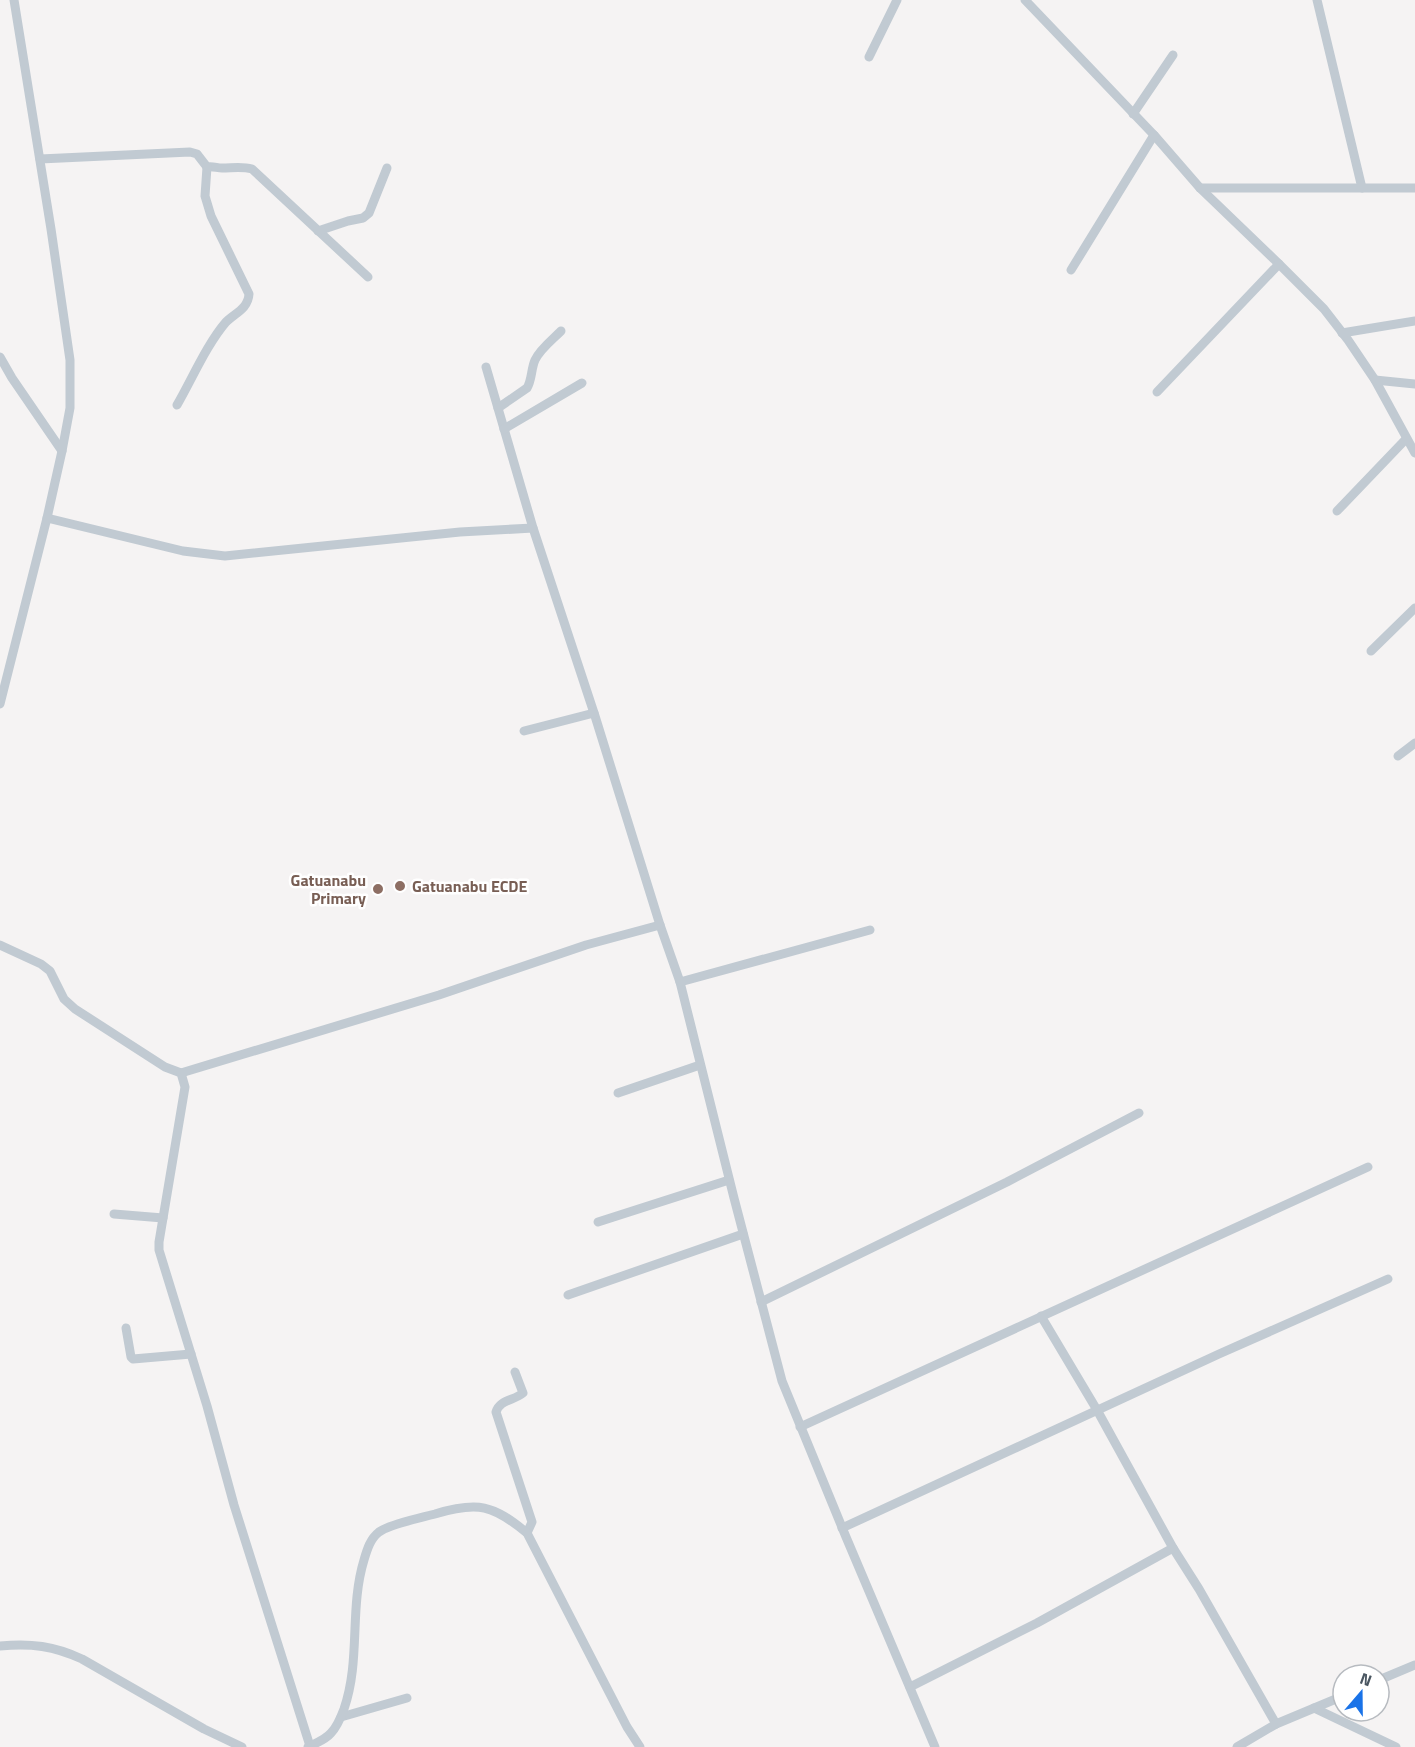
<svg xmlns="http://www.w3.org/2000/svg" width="1415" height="1747" font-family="'Titillium Web',sans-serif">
  <rect width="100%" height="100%" fill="#f5f3f3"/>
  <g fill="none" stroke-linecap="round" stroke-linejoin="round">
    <g stroke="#c1cad2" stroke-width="9">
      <polyline points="1025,0 1154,135 1200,188 1279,264 1324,309 1348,340 1375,380 1415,453"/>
      <polyline points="1317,0 1362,188"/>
      <polyline points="869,57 897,0"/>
      <polyline points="1133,114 1173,55"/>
      <path d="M40,159L190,152L197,154L207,167C213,166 217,168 222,168C232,168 242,166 252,169L368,277"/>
      <polyline points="1200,188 1415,188"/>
      <polyline points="318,231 348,221 363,218 369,213 387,168"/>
      <polyline points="1071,270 1154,135"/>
      <polyline points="1342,333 1415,321"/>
      <polyline points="0,357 12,378 62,451"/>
      <polyline points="486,367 533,528 595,716 660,925 680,982 734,1198 782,1381 846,1537 935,1747"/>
      <polyline points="1375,380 1415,384"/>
      <polyline points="1157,392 1279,264"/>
      <path d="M177,405C192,379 207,344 226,322C235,313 248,309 249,294L211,216L205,196L207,167"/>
      <path d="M498,408L527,388C532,380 531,369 535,360C540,349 552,340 561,331"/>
      <polyline points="504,429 582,383"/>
      <polyline points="1337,511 1406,439"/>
      <polyline points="47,518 183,551 225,556 460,532 533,528"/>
      <polyline points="1371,651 1415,608"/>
      <polyline points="0,704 47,518 62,451 70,408 70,360 51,229 14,0"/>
      <polyline points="524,731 594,713"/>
      <polyline points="1398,756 1415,743"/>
      <polyline points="0,945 41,964 50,971 64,999 75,1009 165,1067 181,1073 185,1087 159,1242 159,1250 207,1406 234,1505 310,1746"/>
      <polyline points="680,982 870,930"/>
      <polyline points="181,1073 439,995 586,945 660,925"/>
      <polyline points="618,1093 700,1065"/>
      <polyline points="114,1214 163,1218"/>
      <polyline points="598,1222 729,1180"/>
      <polyline points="568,1295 743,1234"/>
      <polyline points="761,1302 1007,1182 1139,1113"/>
      <polyline points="1041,1316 1097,1410 1173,1548 1199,1589 1276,1724"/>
      <polyline points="126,1328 131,1357 133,1359 191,1354"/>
      <path d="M515,1372L523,1393C514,1401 500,1399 496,1412L532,1522L527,1533"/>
      <polyline points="800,1427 1368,1167"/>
      <polyline points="842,1528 1219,1354 1388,1279"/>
      <path d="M0,1646C31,1643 54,1646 82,1659L204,1729L242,1747"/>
      <polyline points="1379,1680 1415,1665"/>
      <polyline points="910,1687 1037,1623 1173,1548"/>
      <polyline points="1314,1708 1396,1747"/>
      <polyline points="341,1717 407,1698"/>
      <path d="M308,1747C316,1743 325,1740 331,1733C337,1727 341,1717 344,1709C361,1660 349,1609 364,1560C367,1550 370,1539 379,1532C390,1524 420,1518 435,1514C478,1501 493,1505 527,1533L627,1727L640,1747"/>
      <polyline points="1237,1747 1276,1724 1343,1696"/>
    </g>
  </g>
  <g fill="#8d6e63" stroke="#fff" stroke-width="2">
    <circle cx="400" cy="886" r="6"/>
    <circle cx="378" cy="889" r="6"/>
  </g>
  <g text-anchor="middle" stroke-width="5" stroke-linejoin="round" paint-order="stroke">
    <g font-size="16" font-weight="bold" fill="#785e54" stroke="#fff" text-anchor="end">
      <text x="366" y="886">Gatuanabu<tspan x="366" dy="18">Primary</tspan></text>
      <text x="412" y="892" text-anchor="start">Gatuanabu ECDE</text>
    </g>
  </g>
  <g transform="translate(1361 1693) rotate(20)"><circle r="28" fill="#ffffff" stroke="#b7bbc0" stroke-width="1.5"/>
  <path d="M0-4.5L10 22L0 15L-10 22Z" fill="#1a73e8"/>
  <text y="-9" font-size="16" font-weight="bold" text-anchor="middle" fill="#4a5661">N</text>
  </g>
</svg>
